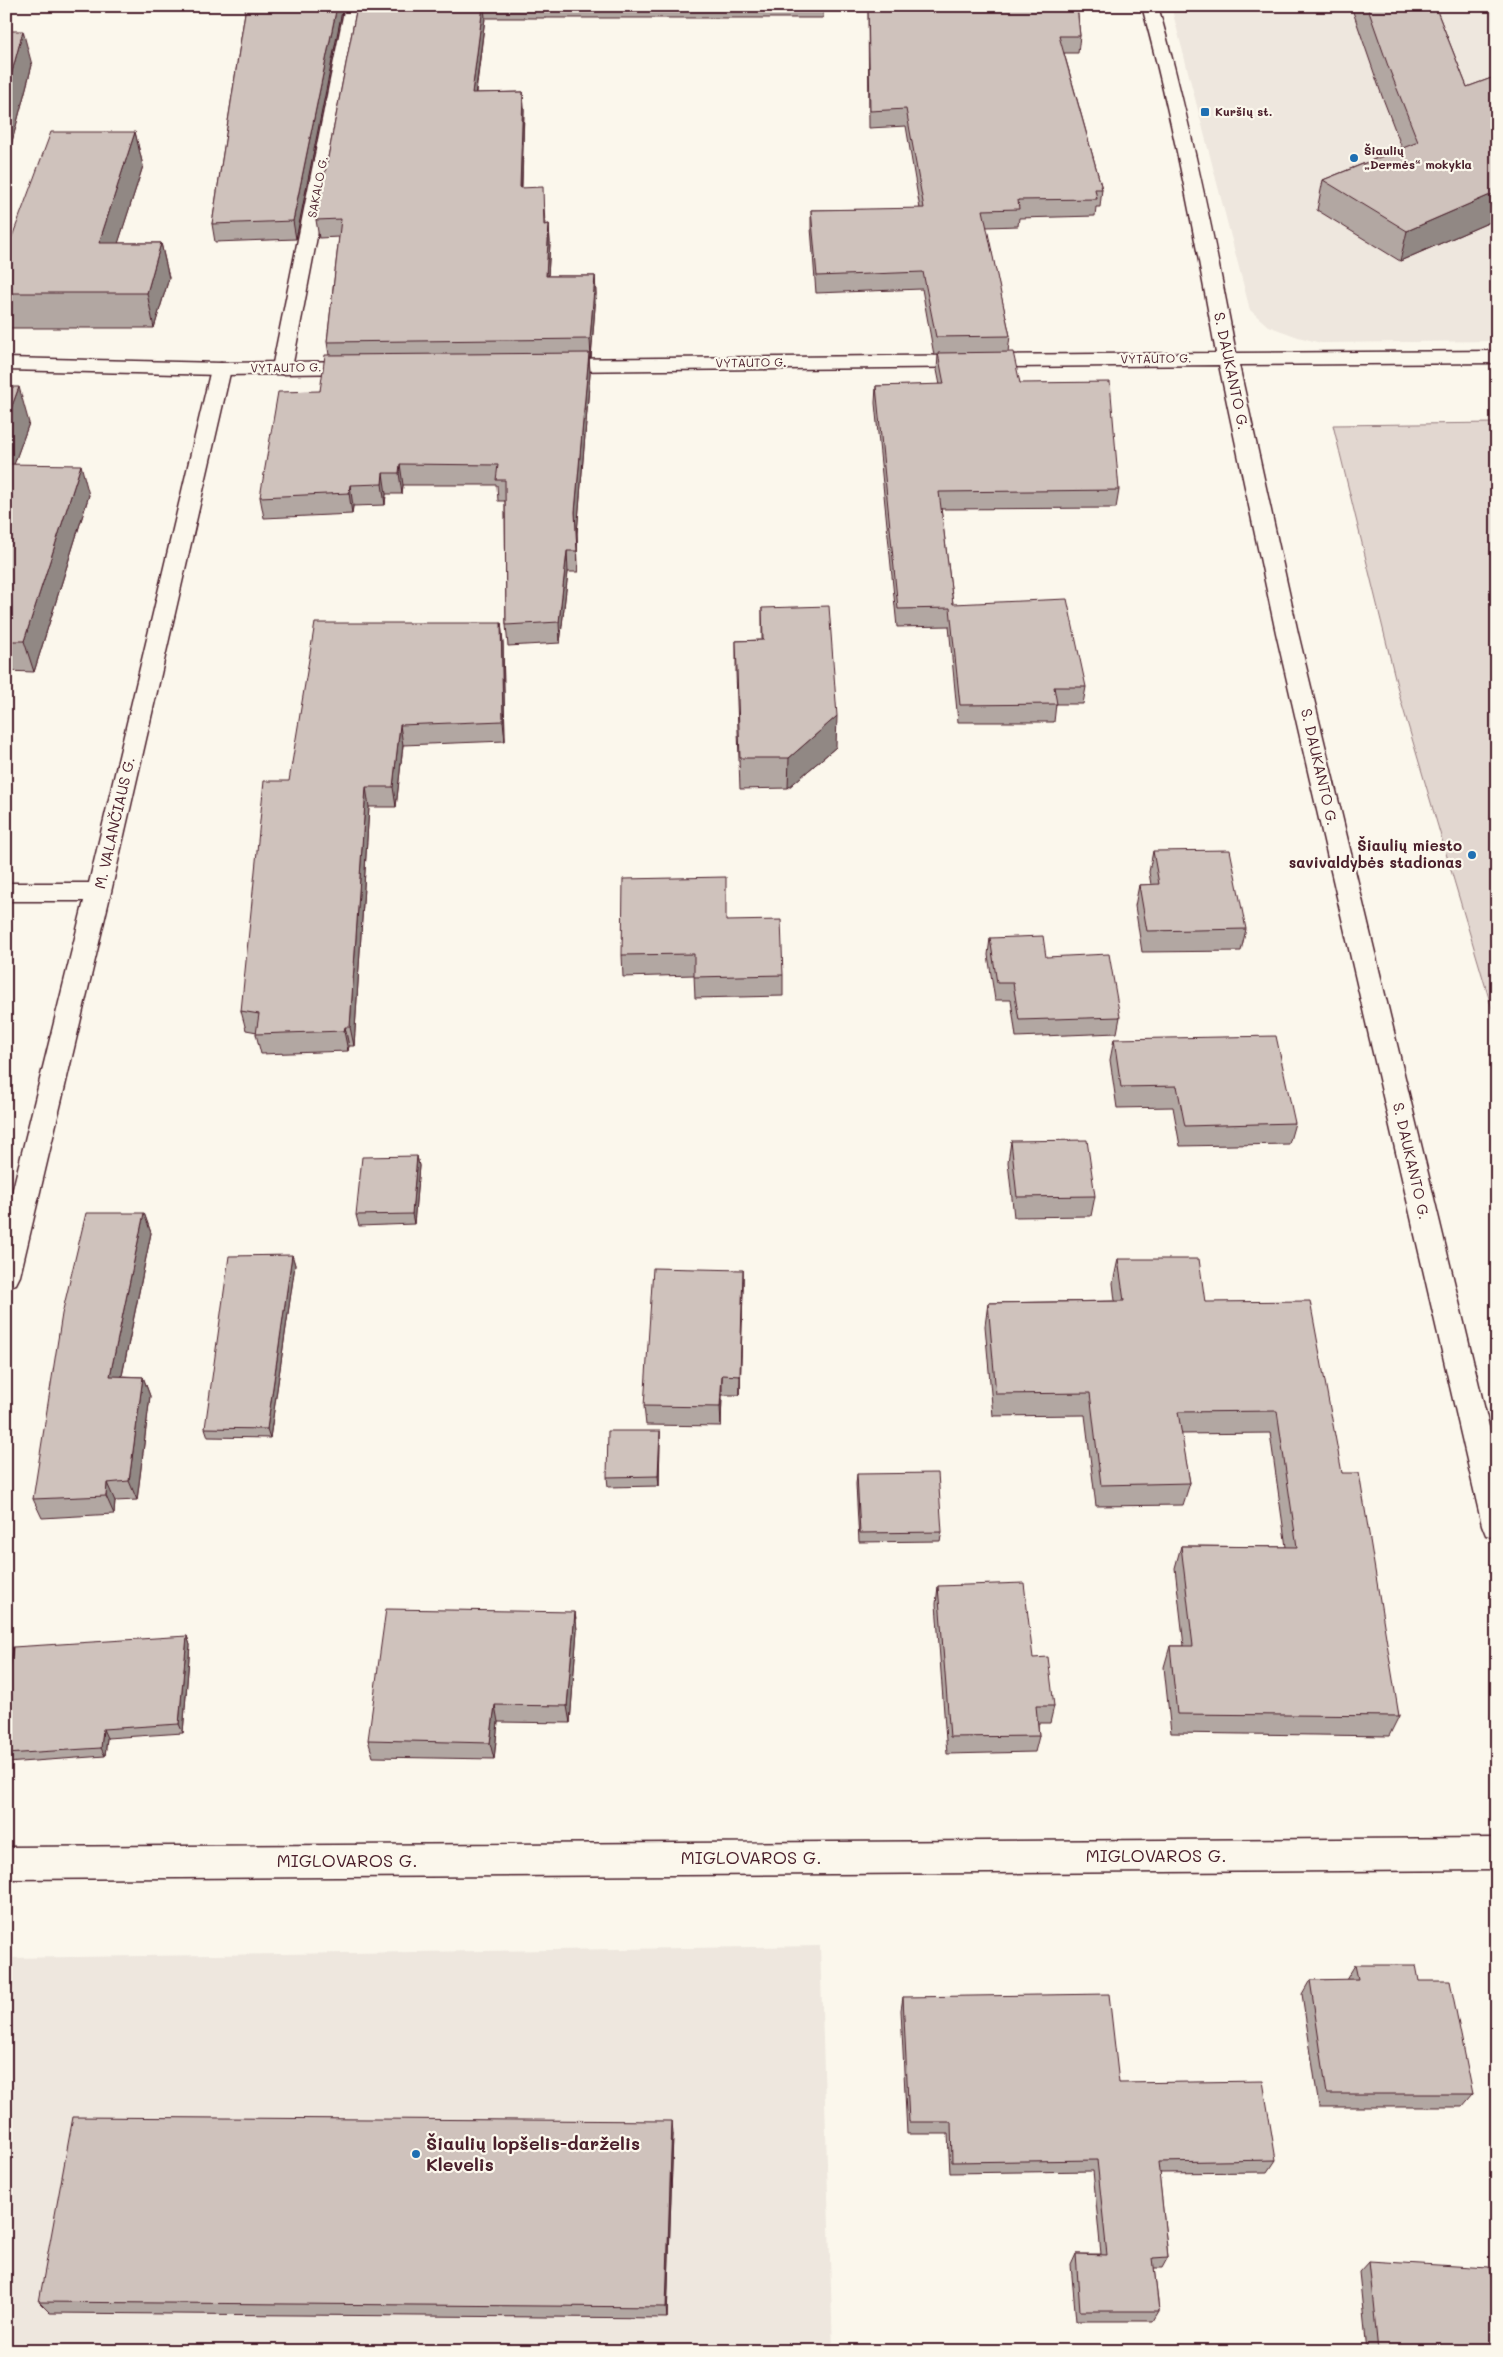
<svg xmlns="http://www.w3.org/2000/svg" width="1503" height="2357" font-family="Mali,sans-serif">
  <rect width="100%" height="100%" fill="#fbf7ec"/>
  <filter id="ink" filterUnits="userSpaceOnUse"><feTurbulence type="fractalNoise" baseFrequency=".02" numOctaves="2"/><feDisplacementMap in="SourceGraphic" scale="10" xChannelSelector="R" yChannelSelector="G"/><feConvolveMatrix kernelMatrix="1 2 1 2 8 2 1 2 1" color-interpolation-filters="sRGB"/></filter>
  <g filter="url(#ink)">
    <g fill="#eee7de">
      <polygon points="1171,6 1497,6 1497,341 1321,343 1298,337 1268,326 1250,310"/>
      <polygon points="820,1946 833,2351 6,2351 6,1958"/>
    </g>
    <polygon fill="#e2d7d0" stroke="#967b7e" points="1497,423 1497,1012 1493,1012 1400,698 1333,425"/>
    <g fill="none" stroke-linecap="round" stroke-linejoin="round">
      <g stroke="#4a1f2b" stroke-width="3">
        <g id="minor">
          <polygon points="345,6 361,6 292,368 289,372 282,374 275,372 272,368"/>
          <polygon points="221,363 228,365 231,369 111,892 20,1276 16,1284 6,1287 6,1217 84,901 6,901 6,883 89,883 211,369 214,365"/>
          <polygon points="1497,1838 1497,1870 6,1879 6,1847"/>
        </g>
      </g>
      <g stroke="#4a1f2b" stroke-width="3">
        <g id="secondary">
          <path d="M1142,6H1158C1190,121 1214,236 1236,353L1497,351V363L1239,365L1298,633L1497,1460V1538L1486,1535L1482,1525L1276,633L1219,365L553,371L546,369L543,365L546,361L553,359L1216,353C1195,237 1173,121 1142,6Z"/>
          <polygon points="6,358 221,363 360,361 367,363 370,367 367,371 360,373 221,375 6,370"/>
        </g>
      </g>
      <use href="#minor" fill="#fbf7ec" fill-rule="evenodd"/>
      <use href="#secondary" fill="#fbf7ec" fill-rule="evenodd"/>
    </g>
    <g fill="#b2a7a2" stroke="#4a1f2b">
      <polygon points="246,6 343,6 296,239 215,242 212,224"/>
      <polygon points="357,6 824,6 823,18 485,18 476,93 523,92 524,110 522,187 544,205 545,225 549,224 550,243 548,276 595,276 596,294 591,358 589,358 590,374 577,533 578,572 568,572 560,643 508,646 506,625 505,501 498,501 497,485 403,485 402,494 386,494 385,505 353,506 352,514 264,518 260,497 320,391 329,355 327,342 339,237 319,238 316,220"/>
      <polygon points="868,6 1077,6 1080,36 1078,53 1064,53 1102,189 1100,207 1096,207 1095,216 1019,218 1018,226 986,227 1010,336 1008,352 1020,383 1119,490 1116,508 941,509 953,604 1086,687 1083,704 1056,704 1054,722 958,722 949,626 897,627 875,403 876,386 940,385 937,370 938,355 934,355 922,289 816,293 811,228 811,210 920,209 906,126 869,128"/>
      <polygon points="1351,6 1435,6 1467,87 1497,76 1497,219 1400,261 1317,210 1323,180 1402,148 1382,96"/>
      <polygon points="6,31 32,65 10,149 6,149"/>
      <polygon points="135,132 143,166 118,243 161,243 169,278 154,328 6,328 6,253"/>
      <polygon points="6,387 29,423 14,464 89,495 34,672 6,671"/>
      <polygon points="762,608 836,747 788,788 740,789 736,672 736,641 762,640"/>
      <polygon points="501,623 503,643 505,741 403,745 396,807 369,807 354,1046 349,1046 348,1051 261,1054 256,1034 257,1032 246,1030 241,1011 289,781"/>
      <polygon points="1153,851 1246,929 1241,951 1142,952 1135,906 1139,885 1151,885 1149,872"/>
      <polygon points="726,921 783,975 783,996 695,998 694,975 623,977 622,955"/>
      <polygon points="990,938 1120,1017 1117,1033 1016,1037 1011,1000 995,1000 988,955"/>
      <polygon points="1114,1039 1295,1123 1289,1144 1180,1146 1173,1107 1117,1108 1110,1060"/>
      <polygon points="1011,1141 1095,1196 1091,1216 1014,1217 1008,1162"/>
      <polygon points="417,1156 419,1166 414,1224 359,1226 356,1215"/>
      <polygon points="144,1213 151,1233 122,1376 143,1377 150,1396 137,1500 115,1501 114,1514 42,1518 33,1499"/>
      <polygon points="292,1255 295,1265 270,1438 208,1437 205,1428"/>
      <polygon points="1118,1259 1205,1302 1342,1473 1399,1716 1389,1736 1171,1733 1164,1667 1170,1646 1184,1646 1175,1568 1181,1546 1286,1547 1270,1433 1181,1434 1190,1483 1183,1505 1096,1506 1085,1415 993,1416 985,1326 988,1303 1115,1301 1113,1283"/>
      <polygon points="743,1270 743,1289 740,1395 722,1395 721,1426 646,1425 644,1406"/>
      <polygon points="660,1431 660,1440 659,1486 608,1487 607,1477"/>
      <polygon points="857,1474 942,1532 940,1541 859,1542 856,1484"/>
      <polygon points="938,1586 1033,1658 1054,1706 1050,1723 1038,1723 1039,1736 1035,1752 947,1754 936,1604"/>
      <polygon points="575,1612 577,1630 570,1723 498,1722 494,1759 373,1757 368,1740"/>
      <polygon points="187,1636 190,1645 183,1733 107,1738 105,1756 6,1763 6,1699"/>
      <polygon points="1355,1965 1419,1981 1473,2094 1462,2107 1319,2107 1302,1994 1310,1980 1346,1980"/>
      <polygon points="903,1997 1119,2083 1276,2160 1268,2172 1159,2173 1168,2257 1162,2268 1154,2268 1159,2311 1153,2321 1076,2321 1071,2265 1076,2254 1101,2254 1093,2171 950,2173 948,2134 907,2134 901,2010"/>
      <polygon points="673,2134 667,2318 50,2313 39,2302"/>
      <polygon points="1369,2261 1497,2351 1367,2351 1359,2272"/>
    </g>
    <g fill="#918884" stroke="#4a1f2b">
      <polygon points="337,6 343,6 296,239 293,221"/>
      <polygon points="483,6 484,6 485,18 473,111 472,93"/>
      <polygon points="23,31 32,65 10,149 6,136 6,94"/>
      <polygon points="523,92 524,110 521,206 520,188"/>
      <polygon points="135,132 143,166 107,278 99,243"/>
      <polygon points="1497,192 1497,219 1400,261 1407,231"/>
      <polygon points="549,224 550,243 547,294 546,276"/>
      <polygon points="161,243 169,278 154,328 147,293"/>
      <polygon points="595,276 596,294 591,358 590,339"/>
      <polygon points="589,353 590,374 577,533 578,572 575,512"/>
      <polygon points="19,387 29,423 6,487 6,422"/>
      <polygon points="400,464 403,485 402,494 399,473"/>
      <polygon points="81,465 89,495 34,672 24,641"/>
      <polygon points="383,473 386,494 385,505 382,484"/>
      <polygon points="350,485 353,506 352,514 349,493"/>
      <polygon points="567,551 568,572 560,643 559,622"/>
      <polygon points="501,623 503,643 505,741 503,721"/>
      <polygon points="837,716 836,747 788,788 789,758"/>
      <polygon points="400,725 403,745 396,807 393,787"/>
      <polygon points="366,787 369,807 354,1046 350,1027"/>
      <polygon points="6,937 12,952 6,969"/>
      <polygon points="345,1027 349,1046 348,1051 344,1031"/>
      <polygon points="417,1156 419,1166 414,1224 412,1214"/>
      <polygon points="144,1213 151,1233 118,1395 110,1376"/>
      <polygon points="292,1255 295,1265 270,1438 267,1429"/>
      <polygon points="743,1270 743,1289 740,1395 740,1376"/>
      <polygon points="722,1375 722,1395 721,1426 720,1407"/>
      <polygon points="143,1377 150,1396 137,1500 129,1481"/>
      <polygon points="660,1431 660,1440 659,1486 658,1476"/>
      <polygon points="107,1483 115,1501 114,1514 106,1496"/>
      <polygon points="575,1612 577,1630 570,1723 567,1706"/>
      <polygon points="187,1636 190,1645 183,1733 179,1724"/>
      <polygon points="495,1705 498,1722 494,1759 490,1743"/>
      <polygon points="103,1729 107,1738 105,1756 101,1748"/>
      <polygon points="672,2121 673,2134 667,2318 666,2307"/>
    </g>
    <g fill="#cfc2bc" stroke="#4a1f2b">
      <polygon points="246,6 337,6 293,221 212,224"/>
      <polygon points="357,6 483,6 472,93 523,92 520,188 543,187 544,225 549,224 546,276 595,276 590,339 327,342 341,219 316,220"/>
      <polygon points="868,6 1077,6 1080,36 1059,36 1102,189 1095,189 1097,199 1018,200 1019,209 983,210 1010,336 936,337 923,272 817,276 811,210 924,208 906,109 870,111"/>
      <polygon points="1367,6 1435,6 1467,87 1497,76 1497,192 1407,231 1323,180 1418,142 1388,66"/>
      <polygon points="6,31 23,31 6,94"/>
      <polygon points="51,132 135,132 99,243 161,243 147,293 6,293 6,253"/>
      <polygon points="1013,352 1020,383 1110,382 1119,490 939,492 953,604 1067,599 1086,687 1054,687 1057,704 960,705 950,608 898,609 876,386 944,384 938,353"/>
      <polygon points="589,353 575,512 577,551 567,551 559,622 506,625 505,480 496,480 498,465 400,464 399,473 383,473 382,484 350,485 349,493 260,497 278,392 320,391 325,355"/>
      <polygon points="6,387 19,387 6,422"/>
      <polygon points="6,464 81,465 24,641 6,641"/>
      <polygon points="829,606 837,716 789,758 740,758 736,641 763,640 762,608"/>
      <polygon points="315,623 501,623 503,721 400,725 393,787 366,787 350,1027 345,1027 344,1031 256,1034 259,1014 241,1011 264,781 289,781"/>
      <polygon points="1230,850 1246,929 1147,931 1139,885 1159,884 1153,851"/>
      <polygon points="726,877 726,921 781,920 783,975 694,977 694,954 622,955 623,879"/>
      <polygon points="1043,936 1046,957 1109,954 1120,1017 1019,1020 1013,983 997,983 990,938"/>
      <polygon points="1276,1036 1295,1123 1185,1126 1177,1086 1121,1087 1114,1039"/>
      <polygon points="1087,1140 1095,1196 1017,1197 1011,1141"/>
      <polygon points="417,1156 412,1214 356,1215 362,1157"/>
      <polygon points="86,1213 144,1213 110,1376 143,1377 129,1481 107,1483 106,1496 33,1499 62,1314"/>
      <polygon points="292,1255 267,1429 205,1428 229,1256"/>
      <polygon points="1118,1259 1199,1259 1205,1302 1310,1301 1342,1473 1359,1473 1399,1716 1177,1714 1170,1646 1193,1646 1181,1546 1297,1547 1277,1411 1178,1412 1190,1483 1101,1485 1090,1393 996,1394 988,1303 1124,1301"/>
      <polygon points="653,1268 743,1270 740,1376 722,1375 720,1407 644,1406"/>
      <polygon points="608,1431 660,1431 658,1476 607,1477"/>
      <polygon points="938,1473 942,1532 860,1533 857,1474"/>
      <polygon points="1024,1583 1033,1658 1048,1657 1054,1706 1036,1706 1039,1736 950,1737 938,1586"/>
      <polygon points="386,1609 575,1612 567,1706 495,1705 490,1743 368,1740"/>
      <polygon points="187,1636 179,1724 103,1729 101,1748 6,1754 6,1699 13,1647"/>
      <polygon points="1355,1965 1416,1965 1419,1981 1450,1981 1473,2094 1327,2094 1310,1980 1358,1979"/>
      <polygon points="1109,1994 1119,2083 1263,2081 1276,2160 1158,2162 1168,2257 1153,2258 1159,2311 1080,2311 1076,2254 1107,2255 1097,2160 952,2162 951,2122 909,2122 903,1997"/>
      <polygon points="73,2117 672,2121 666,2307 39,2302"/>
      <polygon points="1369,2261 1489,2268 1497,2329 1497,2351 1378,2351"/>
    </g>
  </g>
  <g fill="#1f6fb2" stroke="#fbf7ec" stroke-width="2">
    <rect x="1200" y="107" width="10" height="10" rx="2.5"/>
    <circle cx="1354" cy="158" r="5"/>
    <circle cx="1472" cy="855" r="5"/>
    <circle cx="416" cy="2154" r="5"/>
  </g>
  <g text-anchor="middle" stroke-width="4.5" stroke-linejoin="round" paint-order="stroke">
    <g font-size="12" font-weight="bold" fill="#4a1f2b" stroke="#fbf7ec" text-anchor="start">
      <text x="1215" y="116">Kuršių st.</text>
      <text x="1364" y="155">Šiaulių<tspan x="1364" dy="14">„Dermės“ mokykla</tspan></text>
    </g>
    <g font-size="12" fill="#4a1f2b" stroke="#fbf7ec">
      <text transform="translate(318 187) rotate(-79)" y="4">SAKALO G.</text>
      <text transform="translate(1156 359) rotate(-1)" y="4">VYTAUTO G.</text>
      <text transform="translate(751 363) rotate(-1)" y="4">VYTAUTO G.</text>
      <text transform="translate(286 368) rotate(-1)" y="4">VYTAUTO G.</text>
    </g>
    <g font-size="15" fill="#4a1f2b" stroke="#fbf7ec">
      <text transform="translate(1231 371) rotate(78)" y="5">S. DAUKANTO G.</text>
      <text transform="translate(1319 767) rotate(77)" y="5">S. DAUKANTO G.</text>
      <text transform="translate(115 823) rotate(-77)" y="5">M. VALANČIAUS G.</text>
      <text transform="translate(1411 1161) rotate(77)" y="5">S. DAUKANTO G.</text>
    </g>
    <g font-size="15" font-weight="bold" fill="#4a1f2b" stroke="#fbf7ec" text-anchor="end">
      <text x="1462" y="851">Šiaulių miesto<tspan x="1462" dy="17">savivaldybės stadionas</tspan></text>
    </g>
    <g font-size="18" fill="#4a1f2b" stroke="#fbf7ec">
      <text x="1156" y="1862">MIGLOVAROS G.</text>
      <text x="751" y="1864">MIGLOVAROS G.</text>
      <text x="347" y="1867">MIGLOVAROS G.</text>
    </g>
    <g font-size="18" font-weight="bold" fill="#4a1f2b" stroke="#fbf7ec" text-anchor="start">
      <text x="426" y="2150">Šiaulių lopšelis-darželis<tspan x="426" dy="21">Klevelis</tspan></text>
    </g>
  </g>
  <rect width="1503" height="2357" fill="none" stroke="#fbf7ec" stroke-width="25"/>
  <rect x="12" y="12" width="1478" height="2332" fill="none" stroke="#4a1f2b" stroke-width="2" filter="url(#ink)"/>
</svg>
